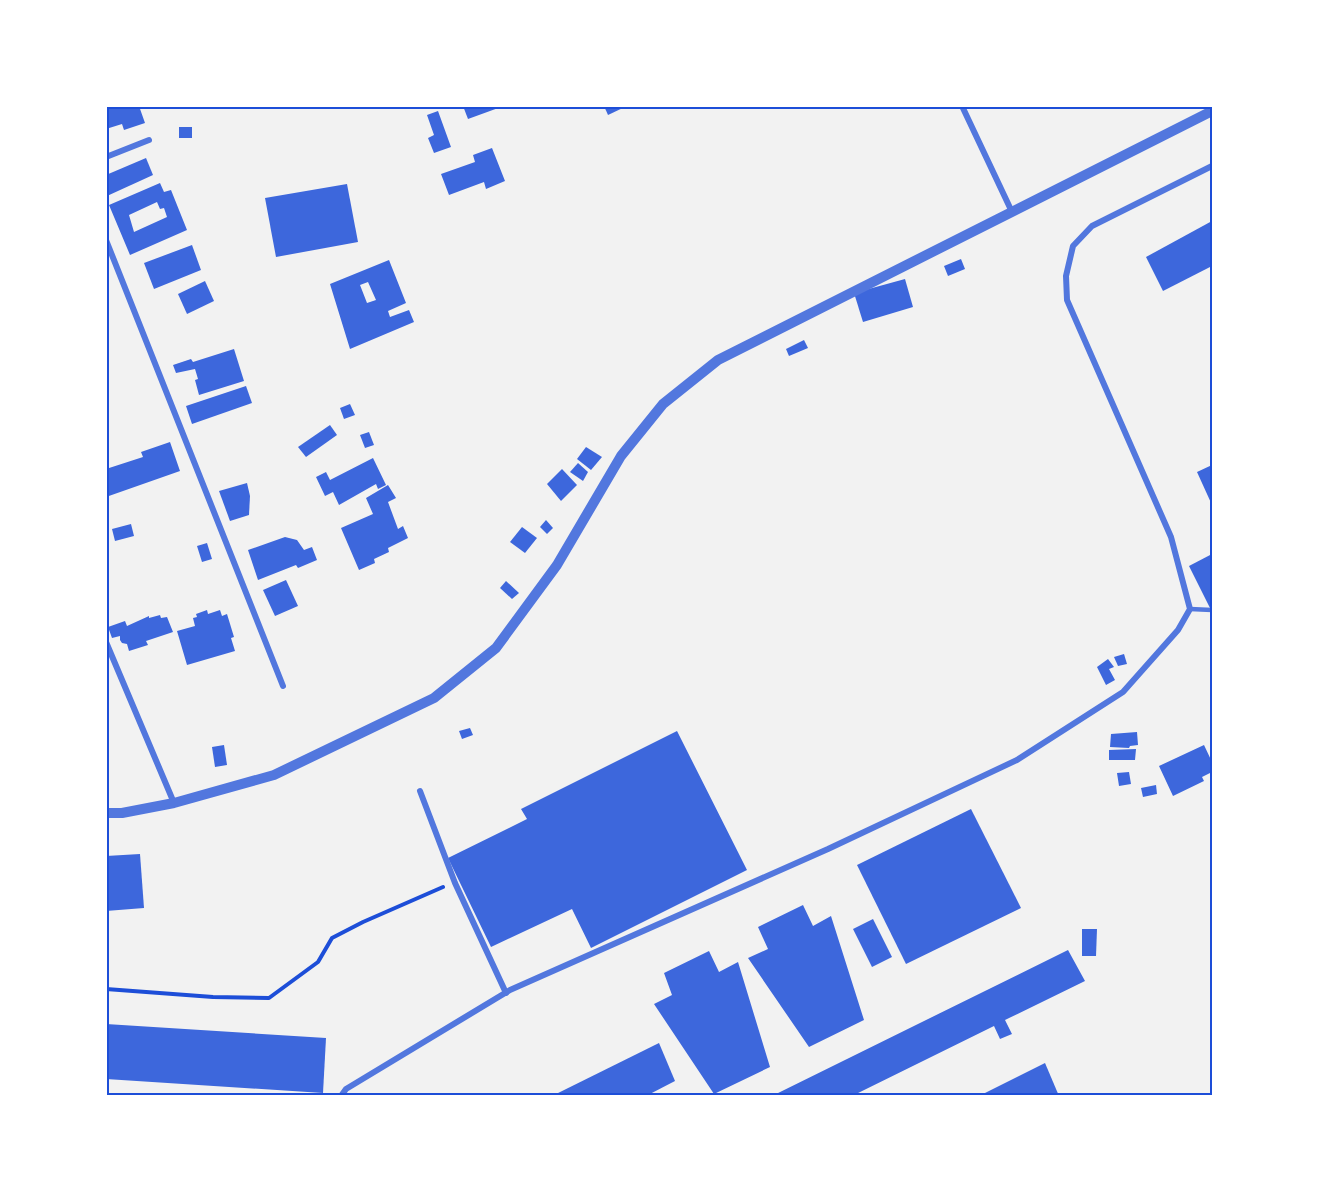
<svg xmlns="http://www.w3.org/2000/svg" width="1319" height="1202" font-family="'Nunito Sans',sans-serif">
  <rect width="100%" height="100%" fill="#f2f2f2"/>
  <g fill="#3d67dc" fill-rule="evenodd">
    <polygon points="106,106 130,106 130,108 139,106 145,123 124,130 122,124 106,129"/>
    <polygon points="463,106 500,106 501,107 468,119"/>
    <polygon points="604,106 627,106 608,115"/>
    <polygon points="438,111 451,147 434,153 428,138 434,135 427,115"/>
    <rect x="179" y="127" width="13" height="11"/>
    <polygon points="492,148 505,181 486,189 484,182 449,195 441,174 475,162 473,155"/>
    <polygon points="146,158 153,175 107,196 106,175"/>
    <path d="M160,183L164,192L171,190L187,230L130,255L109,205ZM157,202L160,209L164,208L167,217L134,232L129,215Z"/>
    <polygon points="347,184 358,242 276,257 265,198"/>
    <polygon points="1212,221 1212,266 1163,291 1146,257"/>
    <polygon points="192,245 201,270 154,289 144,263"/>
    <polygon points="961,259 965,269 948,276 944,266"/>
    <path d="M389,260L406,303L388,311L390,317L409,310L414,322L350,349L330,284ZM368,282L376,300L367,303L360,285Z"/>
    <polygon points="905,279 913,307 863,322 854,293"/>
    <polygon points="205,281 214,301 187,314 178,294"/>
    <polygon points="804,340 808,348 789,356 786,349"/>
    <polygon points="234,349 244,381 199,395 195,380 198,379 195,369 176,373 173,365 191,359 193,362"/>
    <polygon points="246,386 252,403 192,424 186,406"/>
    <polygon points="350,404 355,415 344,419 340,408"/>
    <polygon points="330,425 337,435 306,457 298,447"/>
    <polygon points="369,432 374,445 365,448 360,435"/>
    <polygon points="170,442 180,471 106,497 106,469 143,457 141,452"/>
    <polygon points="586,447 602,457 591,470 577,459"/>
    <polygon points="373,458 386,485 378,489 376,484 339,505 333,492 325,496 316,477 326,472 330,480"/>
    <polygon points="578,463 588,472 583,481 570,472"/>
    <polygon points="1212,465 1212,505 1197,472"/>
    <polygon points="562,469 577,485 561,501 547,484"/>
    <polygon points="247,483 250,496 249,515 230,521 219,491"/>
    <polygon points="388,485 396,498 388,502 398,529 403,526 408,538 388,548 389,552 374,559 375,563 359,570 341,528 373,514 366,498"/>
    <polygon points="546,520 553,528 547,534 540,527"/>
    <polygon points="131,524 134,536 115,541 112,529"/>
    <polygon points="522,527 537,538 525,553 510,542"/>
    <polygon points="285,537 297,540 304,550 312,547 317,560 298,568 296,565 258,580 248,550"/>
    <polygon points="207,543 212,559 202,562 197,546"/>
    <polygon points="1212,554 1212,607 1210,608 1189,566"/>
    <polygon points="286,580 298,606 275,616 263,590"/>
    <polygon points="506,581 519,593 512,599 500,588"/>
    <polygon points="207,610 208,614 220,610 222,616 227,614 234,637 231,638 235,651 187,665 177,631 195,626 193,618 197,617 196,614"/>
    <polygon points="160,615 161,618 167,617 173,632 146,641 148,645 129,651 127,644 122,643 120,640 120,636 112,638 108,627 125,621 127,626 149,616 149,618"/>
    <polygon points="1124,654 1127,664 1118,666 1114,657"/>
    <polygon points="1108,659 1114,667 1109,669 1115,680 1106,685 1097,667"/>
    <polygon points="470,728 473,735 462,739 459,731"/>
    <polygon points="677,731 747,870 591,948 572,909 491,947 448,858 527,819 521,809"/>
    <polygon points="1137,732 1138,745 1130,746 1129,748 1110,747 1111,734"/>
    <polygon points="224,745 227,765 215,767 212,747"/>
    <polygon points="1204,745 1212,762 1212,772 1202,777 1204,781 1173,796 1159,766"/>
    <polygon points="1136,749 1135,760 1109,760 1109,750"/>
    <polygon points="1129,772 1131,784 1119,786 1117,773"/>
    <polygon points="1156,785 1157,794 1143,797 1141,788"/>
    <polygon points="971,809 1021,908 906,964 857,865"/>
    <polygon points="140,854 144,908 106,911 106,856"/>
    <polygon points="803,905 813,926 831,916 864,1020 809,1047 748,958 768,949 758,927"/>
    <polygon points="873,919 892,957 872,967 853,929"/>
    <polygon points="1082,929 1097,929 1096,956 1082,956"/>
    <polygon points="1068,950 1085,981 1005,1020 1012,1034 1000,1039 994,1026 852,1096 772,1096"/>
    <polygon points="709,951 719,972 738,962 770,1067 714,1094 654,1004 672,995 664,973"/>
    <polygon points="106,1024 326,1038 323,1093 106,1079"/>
    <polygon points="659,1043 675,1081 646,1096 552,1096"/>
    <polygon points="1045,1063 1059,1096 979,1096"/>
  </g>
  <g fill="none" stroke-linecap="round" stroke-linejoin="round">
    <polyline stroke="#1d4ed8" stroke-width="4" points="106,989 213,997 269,998 318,962 332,938 363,922 443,887"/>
    <polyline stroke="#5277de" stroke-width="4.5" points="1190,609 1212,610"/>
    <g stroke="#5277de" stroke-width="6">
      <polyline points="962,106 1012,212"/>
      <polyline points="106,157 149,140"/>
      <polyline points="106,240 283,686"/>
      <polyline points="106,642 174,803"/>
      <polyline points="420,791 455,883 506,993"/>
      <polyline points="341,1096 346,1089 510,990 828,849 1017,760 1123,692 1178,630 1190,609 1171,537 1067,300 1066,276 1073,246 1092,226 1212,166"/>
    </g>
    <polyline stroke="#5277de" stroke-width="10" points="106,813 122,813 174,803 274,775 434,698 496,648 557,565 621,456 663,404 718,360 1212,111"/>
  </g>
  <rect width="1319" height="1202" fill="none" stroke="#ffffff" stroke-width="216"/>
  <rect x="108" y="108" width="1103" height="986" fill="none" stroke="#1d4ed8" stroke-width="2"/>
</svg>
